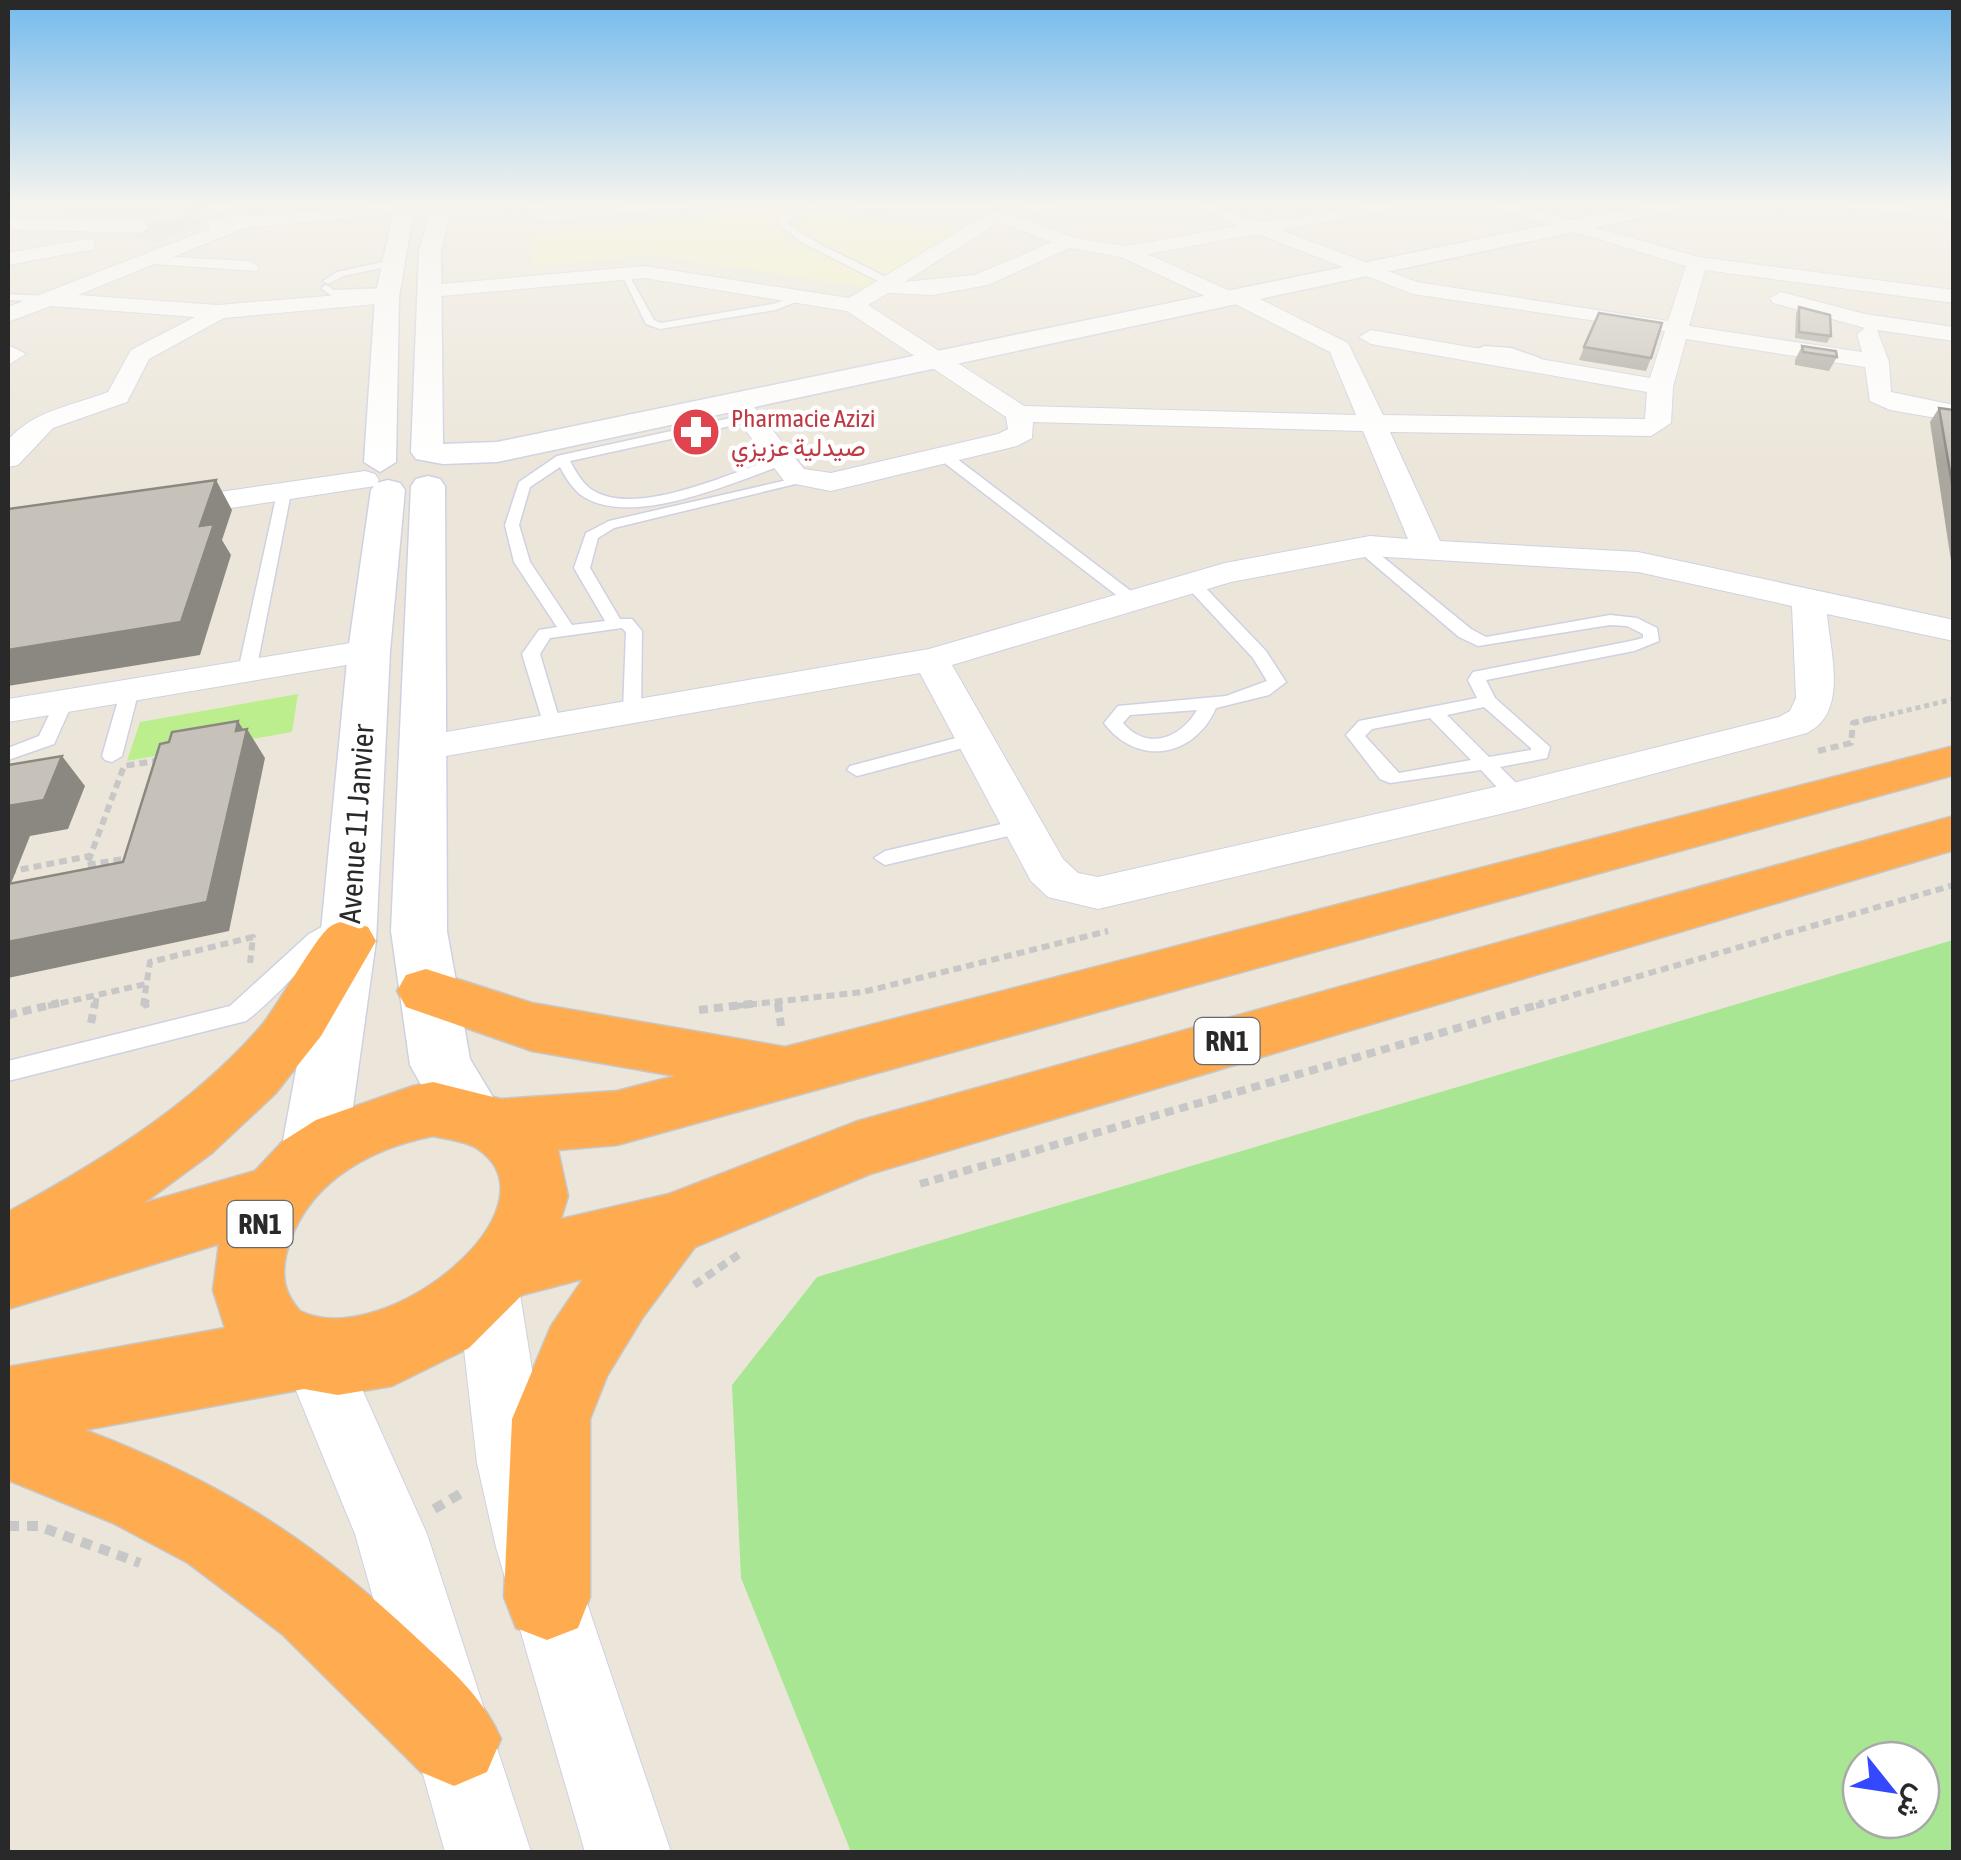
<svg xmlns="http://www.w3.org/2000/svg" width="1961" height="1860" font-family="'Asap Condensed',Vazirmatn,sans-serif">
  <rect width="100%" height="100%" fill="#ece6da"/>
  <path fill="#a8e693" fill-rule="evenodd" d="M1953,940V1852H851L741,1578L732,1385L817,1277ZM1861,1760H1921V1820H1861Z"/>
  <polygon fill="#f3efba" points="783,209 963,232 872,288 653,255 533,266 529,236"/>
  <polygon fill="#bdee8e" points="298,694 292,732 127,761 140,722"/>
  <g fill="#dcd8d1">
    <polygon points="111,203 153,203 157,209 81,225 56,224 86,213 64,210"/>
    <polygon points="191,215 204,223 156,242 135,237 135,232 149,224"/>
  </g>
  <g fill="none" stroke-linecap="round" stroke-linejoin="round">
    <g stroke="#cfd1e3" stroke-width="3">
      <g id="lane">
        <path d="M812,203H823L787,223C819,248 858,260 892,281V285H886L803,243L778,224L783,215Z"/>
        <polygon points="396,259 399,264 343,276 328,284 323,281 337,272"/>
        <polygon points="626,270 654,320 661,323 773,304 804,294 809,297 775,310 660,329 646,324 621,273"/>
        <polygon points="326,285 334,290 388,288 393,291 332,296 321,288"/>
        <polygon points="8,294 49,296 54,299 49,302 8,300"/>
        <polygon points="1485,346 1511,348 1540,358 1541,366 1531,368 1530,362 1502,353 1469,357 1463,354"/>
        <path d="M749,414L753,415V421L570,461C576,472 583,485 594,491C640,518 736,470 783,456L790,460L788,463C737,481 634,528 584,497C573,490 566,478 560,467L530,487L519,525L530,562L572,625L605,621L574,568L586,533L609,521L805,476L812,480L614,528L598,538L590,568L620,619H632L642,631L641,711L632,716L623,711L626,632L622,628L550,638L540,654L561,725L559,729H545L522,654L539,630L557,627L514,562L505,525L519,482L557,456Z"/>
        <polygon points="938,452 948,452 1140,598 1140,604 1128,604 938,458"/>
        <polygon points="284,489 291,493 256,671 247,676 238,671 277,493"/>
        <path d="M1357,544H1367L1471,629L1486,637L1610,615L1637,618L1657,628L1659,641L1634,651L1486,680L1495,698L1550,747L1547,758L1500,767L1524,791L1527,796L1524,801H1510L1481,770L1390,783L1380,779L1346,735L1359,721L1477,698L1468,680L1473,672L1631,641L1643,638V634L1627,626L1610,625L1478,646L1459,637L1357,550ZM1484,707L1531,748V750L1489,757L1447,715ZM1430,718L1471,760L1399,773L1365,736L1372,729Z"/>
        <path d="M1186,580H1198L1266,651L1286,682L1269,695L1216,708C1194,758 1137,767 1104,723L1118,706L1226,696L1267,681L1253,658L1186,586ZM1197,710C1180,739 1147,751 1123,723L1130,715Z"/>
        <polygon points="130,685 139,690 122,756 112,762 105,760 102,756 121,690"/>
        <polygon points="64,697 73,702 54,744 8,760 8,748 39,736 55,702"/>
        <polygon points="975,733 982,735 982,743 857,776 847,770 850,766"/>
        <polygon points="1023,819 1033,826 1030,831 885,865 874,858 885,851"/>
        <path d="M347,913L355,915L358,921C350,933 332,939 321,950C295,973 274,1000 246,1021L8,1081V1061L230,1006L309,934Z"/>
      </g>
    </g>
    <g stroke="#cfd1e3" stroke-width="2">
      <g id="street">
        <path d="M207,203H228L250,216L392,204L401,209L392,214L244,228L173,257L249,261L259,267L256,271L154,264L78,295L218,305L387,291L398,297L387,303L224,318L149,359L127,402L53,428L18,465L8,467V440C34,410 72,406 108,392L131,350L195,317L51,306L8,322V307L209,229V221L228,218Z"/>
        <polygon points="524,203 542,203 550,210 695,203 686,208 550,220 534,217"/>
        <path d="M846,203H990L992,211L1038,203H1078L1019,217L1075,238L1126,246L1239,226L1188,203C1220,203 1244,222 1265,221C1310,220 1354,203 1400,203L1392,209L1281,230L1417,282L1668,321L1686,266L1481,203H1508L1699,257L1954,290V303L1705,270L1689,326L1862,352L1857,334L1865,328L1773,303L1770,298L1781,292L1865,314L1954,327V341L1877,330L1889,362L1891,392L1954,405V421L1890,410L1870,401L1865,367L1686,339L1673,387L1671,423L1651,436L1390,432L1440,541L1638,552L1954,620V641L1827,614C1830,652 1849,712 1807,733L1517,810L1098,909L1048,897L1031,881L920,673L423,760L409,757L403,748L409,739L423,736L929,649L1225,563L1370,536L1408,539L1363,431L1033,422L1032,438L1017,446L831,491L785,482L723,401L727,396H745L804,469L831,473L998,434L1008,429L1006,417L847,311L644,278L430,297L419,291L430,285L644,266L849,298L991,211L855,208ZM999,222L1052,242L975,275L904,282ZM1258,234L1413,294L1665,331L1650,378L1371,330L1359,337L1371,344L1647,392L1645,419L1383,415L1348,343L1242,290H1228L1147,254ZM1070,248L1121,257L1218,302H1231L1330,352L1356,415L1024,406L868,305L888,293L933,295L988,285ZM1370,556L1638,572L1792,606L1796,698L1790,711L1779,717L1517,782L1098,877L1078,873L1063,859L952,665L1231,582Z"/>
        <polygon points="1842,203 1954,209 1954,219 1851,208"/>
        <polygon points="8,217 140,221 149,227 140,233 8,229"/>
        <polygon points="87,239 94,241 94,249 8,265 8,253"/>
        <polygon points="8,345 26,354 8,365"/>
        <polygon points="365,471 375,474 379,480 375,486 165,518 150,509 165,500"/>
        <polygon points="369,640 382,643 387,651 382,659 8,722 8,699"/>
        <polygon points="488,1258 510,1267 519,1288 547,1463 568,1547 671,1852 585,1852 496,1547 477,1463 457,1288 466,1267"/>
        <polygon points="313,1322 336,1331 427,1534 531,1852 445,1852 355,1534 281,1354 290,1331"/>
      </g>
    </g>
    <g stroke="#cfd1e3" stroke-width="3">
      <g id="secondary">
        <polygon points="1653,203 1691,203 1681,209 497,462 443,464 416,459 411,452 419,251 430,212 440,206 450,212 441,251 443,444 497,442"/>
        <polygon points="403,208 413,214 399,297 396,462 380,472 364,462 375,297 393,214"/>
        <polygon points="428,476 440,479 445,486 447,931 470,1059 502,1112 493,1131 470,1139 447,1131 410,1065 391,931 411,486 416,479"/>
        <polygon points="388,480 400,483 405,490 390,651 376,941 346,1157 336,1177 313,1186 290,1177 280,1157 320,941 348,651 371,490 376,483"/>
      </g>
    </g>
    <g stroke="#c7c7c7" stroke-width="3">
      <path id="highway" d="M1954,746V775L617,1145L558,1150L568,1196L561,1219L669,1194L858,1121L1954,816V850L870,1174L695,1247L643,1317L607,1376L590,1419V1597L578,1628L547,1640L516,1628L504,1597L512,1419L551,1326L583,1279L522,1295L469,1348L392,1386L338,1395L304,1389L85,1430C222,1482 313,1540 419,1640C452,1671 483,1697 501,1739L487,1772L454,1786L421,1772L282,1634L188,1563L113,1523L8,1480V1367L225,1328L213,1290L219,1244L8,1309V1212C99,1162 192,1106 261,1026C278,1007 316,935 331,926C343,918 355,923 368,927L376,941L321,1036L275,1094L212,1153L144,1203L255,1171L283,1141L316,1120L413,1086L433,1082L501,1099L617,1091L675,1076L532,1051L406,1007L397,991L406,975L426,969L532,1003L785,1047ZM433,1136C446,1139 466,1141 478,1149C564,1208 384,1353 300,1311C285,1294 281,1278 286,1255C303,1185 367,1149 433,1136Z"/>
    </g>
    <polyline stroke="#c7c7c7" stroke-width="5" stroke-dasharray="5 4" stroke-linecap="butt" points="1863,721 1954,699"/>
    <g stroke="#c7c7c7" stroke-width="6" stroke-dasharray="8 5" stroke-linecap="butt">
      <polyline points="1818,751 1851,743 1853,723 1873,718"/>
      <polygon points="167,759 135,857 87,865 124,766"/>
      <polyline points="8,872 90,856"/>
      <polyline points="778,1001 779,1006"/>
      <polyline points="48,1006 146,984"/>
      <polyline points="95,1006 97,996"/>
      <polyline points="143,1006 150,962 253,937 250,963"/>
      <polyline points="143,1006 149,1004"/>
      <polyline points="736,1006 863,992 1108,931"/>
      <polyline points="1536,1006 1954,885"/>
    </g>
    <g stroke="#c7c7c7" stroke-width="8" stroke-dasharray="9 6" stroke-linecap="butt">
      <polyline points="143,1003 149,1004"/>
      <polyline points="778,1003 781,1026"/>
      <polyline points="699,1010 759,1003"/>
      <polyline points="8,1015 59,1003"/>
      <polyline points="91,1023 95,1003"/>
      <polyline points="920,1184 1544,1003"/>
      <polyline points="694,1285 741,1253"/>
    </g>
    <g stroke="#c7c7c7" stroke-width="10" stroke-dasharray="11 8" stroke-linecap="butt">
      <polyline points="434,1509 467,1490"/>
      <polyline points="8,1526 38,1526 140,1563"/>
    </g>
    <use href="#lane" fill="#fff" fill-rule="evenodd"/>
    <use href="#street" fill="#fff" fill-rule="evenodd"/>
    <use href="#secondary" fill="#fff" fill-rule="evenodd"/>
    <use href="#highway" fill="#ffac51" fill-rule="evenodd"/>
  </g>
  <g fill="#aba79f">
    <polygon points="1799,307 1831,336 1827,343 1795,338 1796,313"/>
    <polygon points="1802,346 1837,357 1829,371 1795,365 1795,360"/>
    <polygon points="1584,347 1651,358 1646,371 1579,360"/>
    <polygon points="1939,408 1954,410 1954,581 1930,422"/>
  </g>
  <g fill="#8b8882">
    <polygon points="189,203 206,203 205,207 192,210"/>
    <polygon points="216,480 232,510 222,540 231,555 200,655 8,686 8,650 200,526"/>
    <polygon points="238,721 246,734 247,729 265,758 229,931 8,978 8,942 207,902"/>
    <polygon points="62,756 85,786 68,829 30,836 8,891 8,806"/>
  </g>
  <g fill="#c7c2b9" stroke="#8b8882" stroke-width="2.5">
    <polygon points="1799,307 1830,315 1831,336 1799,332"/>
    <polygon points="1599,313 1662,323 1651,358 1584,347"/>
    <polygon points="1802,346 1836,351 1837,357 1803,352"/>
    <polygon points="1939,408 1954,410 1954,495"/>
    <polygon points="216,480 200,526 214,524 181,622 8,650 8,509"/>
    <polygon points="238,721 236,731 247,729 207,902 8,942 8,884 123,862 160,744 169,742 172,732"/>
    <polygon points="62,756 44,800 8,806 8,765"/>
  </g>
  <linearGradient id="sky" x2="0" y2="1"><stop stop-color="#74baed"/><stop offset="0.44" stop-color="#f6f4ee"/><stop offset="1" stop-color="#f6f4ee" stop-opacity="0"/></linearGradient>
  <rect width="1961" height="463" fill="url(#sky)"/>
  <defs>
    <g id="pharmacy-disc" transform="scale(2.5)"><circle r="9.5" fill="#e0444e" stroke="#fff"/><path d="M-2-6h4v4h4v4h-4v4h-4v-4h-4v-4h4Z" fill="#fff"/></g>
  </defs>
  <g fill-rule="evenodd">
    <use href="#pharmacy-disc" x="696" y="432"/>
  </g>
  <g text-anchor="middle" stroke-width="9" stroke-linejoin="round" paint-order="stroke">
    <g font-size="25" fill="#be3a42" stroke="#fff" text-anchor="start">
      <text x="731" y="427">Pharmacie Azizi<tspan x="731" dy="29">صيدلية عزيزي</tspan></text>
    </g>
    <g fill="#fff" stroke="#696969" stroke-width="2.5">
      <rect x="1194.5" y="1018" width="65" height="46" rx="8"/>
      <rect x="227.5" y="1201" width="65" height="46" rx="8"/>
    </g>
    <g font-size="28" font-weight="bold" fill="#292929">
      <text x="1227" y="1051">RN1</text>
      <text x="260" y="1234">RN1</text>
    </g>
    <g font-size="30" fill="#292929" stroke="#fff">
      <text transform="translate(357 824) rotate(-86)" y="10">Avenue 11 Janvier</text>
    </g>
  </g>
  <rect width="1961" height="1860" fill="none" stroke="#292929" stroke-width="20"/>
  <g transform="translate(1891 1790) rotate(120)"><circle r="48" fill="#ffffff" stroke="#a9a9a9" stroke-width="2.5"/>
  <path d="M0-8L18 38L0 25L-18 38Z" fill="#3348ff"/>
  <text y="-15" font-size="28" font-weight="bold" text-anchor="middle" fill="#292929">ش</text>
  </g>
</svg>
